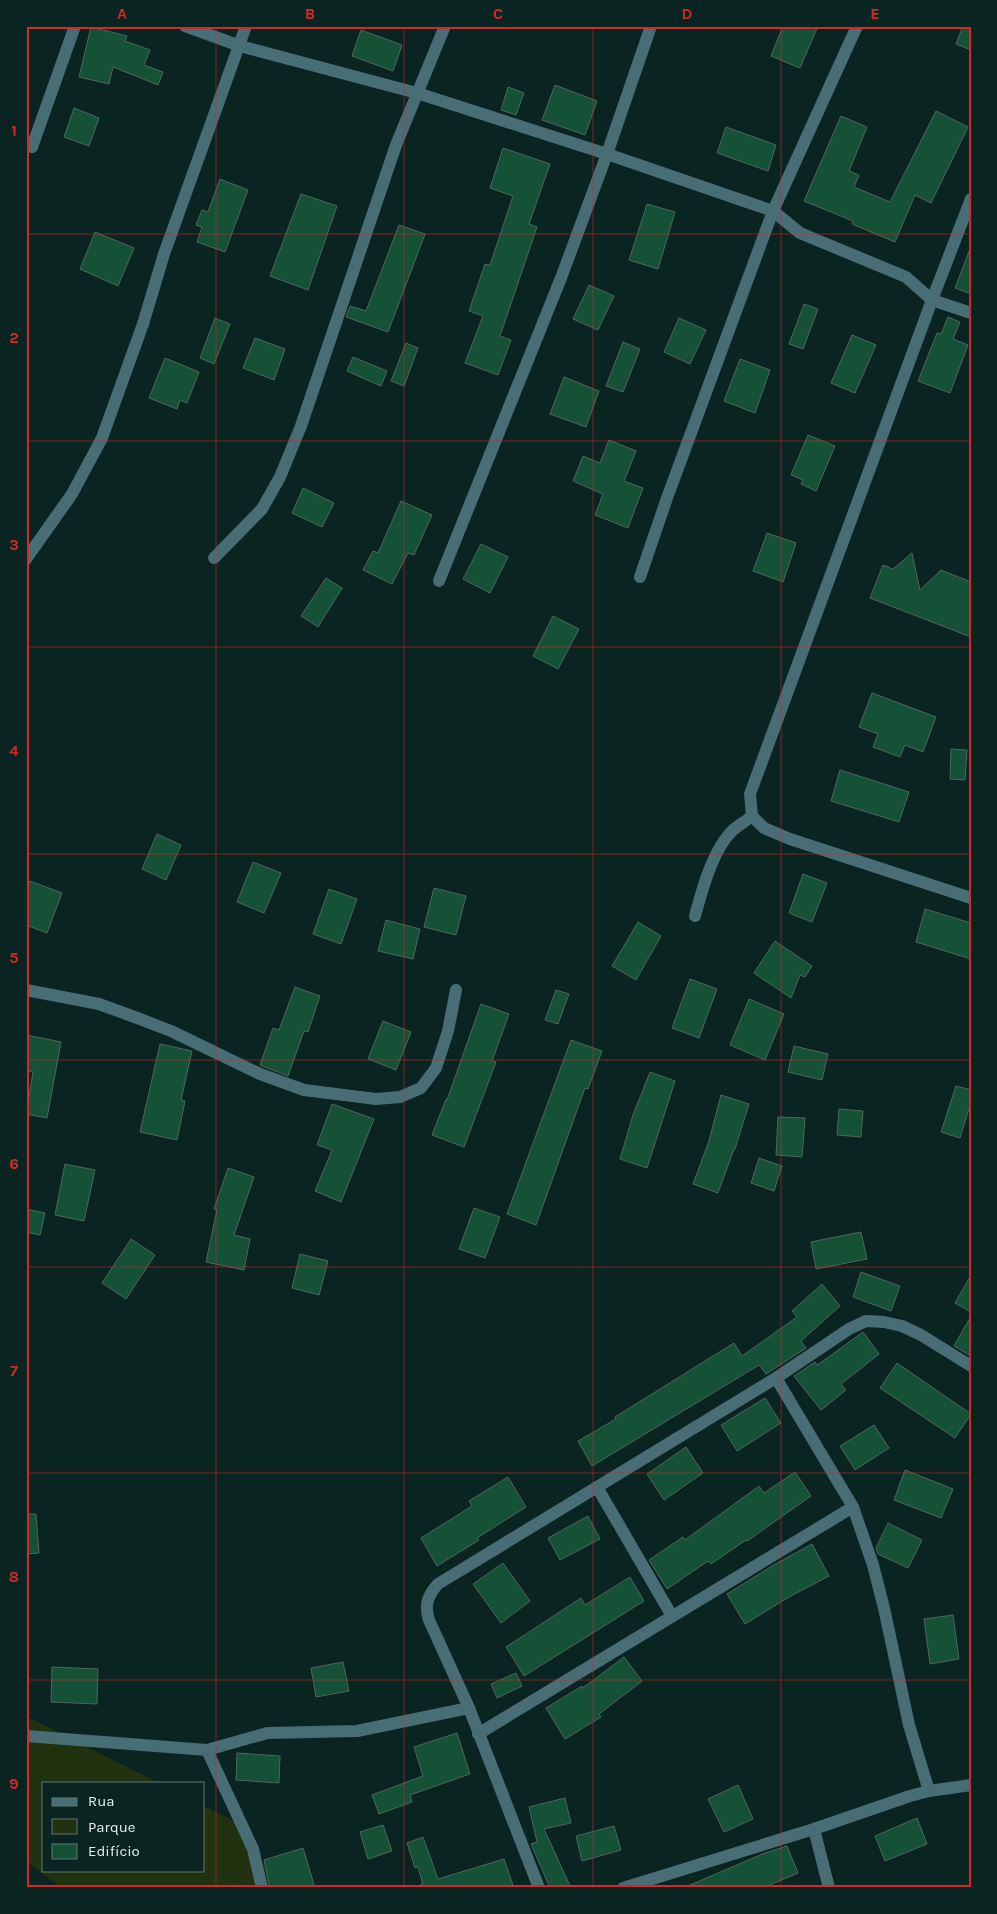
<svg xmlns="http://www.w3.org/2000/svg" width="997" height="1914" font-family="Karla,sans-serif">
  <rect width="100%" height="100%" fill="#0a2422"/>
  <polygon fill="#203210" points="26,1716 159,1783 44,1783 44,1870 204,1870 204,1806 248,1828 273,1888 61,1888 26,1861"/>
  <g fill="#145136" stroke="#51665a">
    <polygon points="783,26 818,26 800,68 771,56"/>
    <polygon points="963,26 971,26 971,50 956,44"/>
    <polygon points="91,27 127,36 125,41 150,50 144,65 163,72 158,85 113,67 109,84 79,77"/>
    <polygon points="361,30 402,45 393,71 352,56"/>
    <polygon points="555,85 597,101 585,135 542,120"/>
    <polygon points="508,87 524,93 516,115 501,110"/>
    <polygon points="74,108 99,118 89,146 64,137"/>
    <polygon points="936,111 968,127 931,203 915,195 895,242 852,224 853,221 804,201 841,116 867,127 849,171 859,175 854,187 890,202"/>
    <polygon points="726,127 776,145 768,171 717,153"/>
    <polygon points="503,148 550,164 529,224 537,227 500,336 511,340 498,375 465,363 483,316 469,311 485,264 490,265 513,196 490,188"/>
    <polygon points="220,179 248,190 225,252 197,242 202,227 196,225 202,210 208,212"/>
    <polygon points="301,194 337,206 308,290 270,276"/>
    <polygon points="647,204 675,212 658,269 629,260"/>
    <polygon points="399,225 425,234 388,332 346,317 350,306 366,311"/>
    <polygon points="95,232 134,248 118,286 80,269"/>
    <polygon points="970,249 971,249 971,294 955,288"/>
    <polygon points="589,285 614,296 598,330 573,319"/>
    <polygon points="804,304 818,309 803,349 789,344"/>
    <polygon points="948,317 960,322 953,339 968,345 950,393 918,381 937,333 941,334"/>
    <polygon points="215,318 230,324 214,364 200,358"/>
    <polygon points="679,318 706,330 690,364 664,352"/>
    <polygon points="852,335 876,345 855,393 831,383"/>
    <polygon points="255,338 285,349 274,380 243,368"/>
    <polygon points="623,342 640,349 623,392 606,386"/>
    <polygon points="406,343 418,348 404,386 391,381"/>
    <polygon points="353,357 387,371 381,386 347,371"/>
    <polygon points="165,358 199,372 187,403 180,400 177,409 149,398"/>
    <polygon points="740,359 770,370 755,413 724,401"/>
    <polygon points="564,377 599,391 586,427 550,414"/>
    <polygon points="808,435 835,446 816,491 801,484 803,480 791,475"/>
    <polygon points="609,440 636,451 624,481 643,488 628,528 595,515 603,494 573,481 583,456 600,463"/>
    <polygon points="303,488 334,503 322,527 292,513"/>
    <polygon points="401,501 432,515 414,555 408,553 392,584 363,570 373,551 378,553"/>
    <polygon points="767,533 796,543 783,582 753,571"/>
    <polygon points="481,544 508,557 490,593 463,579"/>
    <polygon points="912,553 920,590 941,570 971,582 971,637 870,598 883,565 893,569"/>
    <polygon points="326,578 342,588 318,627 301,616"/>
    <polygon points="553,616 579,629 558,669 533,656"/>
    <polygon points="872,693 936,717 923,752 905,745 900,757 873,747 878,734 859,727"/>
    <polygon points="951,749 967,750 965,780 950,779"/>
    <polygon points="840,770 909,792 899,822 831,801"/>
    <polygon points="157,834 181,845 166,880 142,869"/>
    <polygon points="253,862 281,873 264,913 237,902"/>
    <polygon points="803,874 827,883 812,922 789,913"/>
    <polygon points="30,881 62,893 47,933 26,925 26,891"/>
    <polygon points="434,888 466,896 456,935 424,927"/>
    <polygon points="329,889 357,899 341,944 313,934"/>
    <polygon points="925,909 971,923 971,959 916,942"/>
    <polygon points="386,920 420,929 413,959 378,951"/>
    <polygon points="638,922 661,936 636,980 612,966"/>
    <polygon points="775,941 812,966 805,977 800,975 791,998 754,973"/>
    <polygon points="690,979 717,989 699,1038 672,1028"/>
    <polygon points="295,987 320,996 308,1032 304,1031 288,1076 260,1065 273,1028 279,1030"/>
    <polygon points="556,990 569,994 558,1024 545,1020"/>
    <polygon points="749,999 784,1014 765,1060 730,1045"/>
    <polygon points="481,1004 509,1014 492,1061 496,1062 464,1147 432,1135 446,1099 447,1100"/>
    <polygon points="383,1021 411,1032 396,1070 368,1059"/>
    <polygon points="26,1035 61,1042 47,1118 26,1114 33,1072 26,1070"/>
    <polygon points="571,1040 602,1051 588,1089 585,1088 536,1225 507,1214"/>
    <polygon points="160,1044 192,1051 181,1100 185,1101 177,1140 140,1132"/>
    <polygon points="794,1046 828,1054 822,1080 788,1072"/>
    <polygon points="650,1072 675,1081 647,1168 620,1159 633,1115"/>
    <polygon points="956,1086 971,1090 971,1102 960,1138 941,1132"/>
    <polygon points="721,1095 749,1104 735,1149 734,1149 718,1193 693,1184 709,1141"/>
    <polygon points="332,1104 374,1119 341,1202 315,1191 332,1150 317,1145"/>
    <polygon points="839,1109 863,1111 861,1137 837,1135"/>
    <polygon points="778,1117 805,1118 802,1157 776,1155"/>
    <polygon points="759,1158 782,1166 774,1191 751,1183"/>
    <polygon points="65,1164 95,1170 84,1221 55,1215"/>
    <polygon points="228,1168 254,1177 234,1235 250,1239 244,1270 206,1262 217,1210 214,1209"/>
    <polygon points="474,1208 500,1217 485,1258 459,1249"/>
    <polygon points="26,1209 45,1213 40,1235 26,1232"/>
    <polygon points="861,1232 867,1259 816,1269 811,1242"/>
    <polygon points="131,1239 155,1255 126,1299 102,1283"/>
    <polygon points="300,1254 328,1261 319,1295 292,1288"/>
    <polygon points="861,1272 900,1286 891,1311 853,1297"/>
    <polygon points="971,1275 971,1312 955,1303"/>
    <polygon points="822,1284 840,1306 801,1341 806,1348 766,1374 759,1365 592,1466 578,1441 616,1419 615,1417 734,1343 742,1356 797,1317 792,1311"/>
    <polygon points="971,1316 971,1356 954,1346"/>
    <polygon points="863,1332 879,1354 841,1384 846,1390 821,1410 794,1376 815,1362 817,1365 823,1361"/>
    <polygon points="897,1363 971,1414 955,1438 880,1388"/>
    <polygon points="765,1398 781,1423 737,1451 721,1425"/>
    <polygon points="874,1425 889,1448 855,1470 840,1446"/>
    <polygon points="686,1447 703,1473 664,1500 647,1474"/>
    <polygon points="905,1470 953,1489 941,1518 894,1500"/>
    <polygon points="795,1472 811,1496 747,1541 746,1540 711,1564 708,1561 667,1589 649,1560 683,1537 685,1540 759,1486 764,1493"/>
    <polygon points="508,1477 526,1507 477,1538 479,1540 437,1566 421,1538 472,1506 469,1501"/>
    <polygon points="26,1514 36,1514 39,1553 26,1554"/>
    <polygon points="588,1516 600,1539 560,1560 548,1538"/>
    <polygon points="888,1523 922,1540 908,1568 878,1554 876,1548"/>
    <polygon points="812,1544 829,1576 789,1597 745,1624 727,1594 772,1566"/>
    <polygon points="503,1563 530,1601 501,1623 473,1584"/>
    <polygon points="630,1577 644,1601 524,1676 506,1647 581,1598 585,1605"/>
    <polygon points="953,1615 959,1659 930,1664 924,1619"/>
    <polygon points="624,1657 642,1681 599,1714 601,1717 565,1739 546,1708 582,1686 583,1688"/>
    <polygon points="343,1662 349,1691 316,1697 311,1668"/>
    <polygon points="52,1667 98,1669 97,1704 51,1702"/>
    <polygon points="516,1673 522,1686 497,1698 491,1684"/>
    <polygon points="457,1733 470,1774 410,1795 412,1802 379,1814 372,1795 423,1776 414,1747"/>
    <polygon points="237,1753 280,1756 279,1783 236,1780"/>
    <polygon points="738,1785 753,1819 724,1832 708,1799"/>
    <polygon points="565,1798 571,1823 544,1829 571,1888 550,1888 531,1844 537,1842 529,1807"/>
    <polygon points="917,1818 927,1844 885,1861 875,1836"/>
    <polygon points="383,1825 392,1851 368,1859 360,1832"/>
    <polygon points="614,1826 621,1850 582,1861 576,1836"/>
    <polygon points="423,1837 438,1879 504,1859 514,1888 422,1888 421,1884 423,1884 418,1867 415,1868 407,1843"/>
    <polygon points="787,1846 798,1873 763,1888 683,1888 765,1853"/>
    <polygon points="303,1848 315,1888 270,1888 264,1860"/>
  </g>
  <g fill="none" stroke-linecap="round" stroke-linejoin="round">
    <g stroke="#486d75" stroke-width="12">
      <polyline points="185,26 240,46 417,93 607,154 773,211 800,233 906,277 932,300 971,313"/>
      <polyline points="32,147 75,26"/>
      <polyline points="971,199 932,300 750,794 752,816 764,828 790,839 971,898"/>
      <polyline points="214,558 262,509 280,477 301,426 396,145 445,26"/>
      <polyline points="26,559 72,494 102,438 143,324 164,254 246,26"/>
      <polyline points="640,577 667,498 773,211 857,26"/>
      <polyline points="439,581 561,278 607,154 651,26"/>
      <path d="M695,916C702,890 713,849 733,830C739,825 746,821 752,816"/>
      <polyline points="26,990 99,1004 140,1019 171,1031 260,1074 304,1090 376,1099 400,1097 421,1088 436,1068 448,1031 456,990"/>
      <polyline points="776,1378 853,1507 873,1565 884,1608 909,1725 929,1791"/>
      <polyline points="597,1487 672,1616"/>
      <polyline points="478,1734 853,1507"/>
      <polyline points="26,1736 207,1750"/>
      <polyline points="814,1829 829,1888"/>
      <polyline points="262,1888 253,1849 207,1750 267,1733 357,1731 469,1708"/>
      <path d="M539,1888L469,1708L429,1620C424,1605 428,1595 438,1584L776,1378L849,1329L866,1321L884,1322L902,1326L921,1335L971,1366"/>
      <polyline points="623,1888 814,1829 910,1796 929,1791 971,1785"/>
    </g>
  </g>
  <path fill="none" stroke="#d62828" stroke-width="1" stroke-opacity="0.55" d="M216,26V1888M404,26V1888M593,26V1888M781,26V1888M26,234H971M26,441H971M26,647H971M26,854H971M26,1060H971M26,1267H971M26,1473H971M26,1680H971"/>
  <rect width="997" height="1914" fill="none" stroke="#0a2422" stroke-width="55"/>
  <rect x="42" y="1782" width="162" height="90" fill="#0a2422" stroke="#607674"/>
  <rect x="52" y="1798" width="25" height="8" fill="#486d75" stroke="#607674"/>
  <text x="88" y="1806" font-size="15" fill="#e2f1ef">Rua</text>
  <rect x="52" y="1819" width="25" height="15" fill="#203210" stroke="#607674"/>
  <text x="88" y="1832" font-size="15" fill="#e2f1ef">Parque</text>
  <rect x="52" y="1844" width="25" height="15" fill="#145136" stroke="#607674"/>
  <text x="88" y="1856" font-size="15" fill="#e2f1ef">Edifício</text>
  <rect x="28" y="28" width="942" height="1858" fill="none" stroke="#d62828" stroke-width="2"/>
  <g font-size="16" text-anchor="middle" font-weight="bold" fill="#d62828">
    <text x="122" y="19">A</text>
    <text x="310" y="19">B</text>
    <text x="498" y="19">C</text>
    <text x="687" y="19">D</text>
    <text x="875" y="19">E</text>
    <text x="14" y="136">1</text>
    <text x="14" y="343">2</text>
    <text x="14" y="550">3</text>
    <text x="14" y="756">4</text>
    <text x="14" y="963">5</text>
    <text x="14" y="1169">6</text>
    <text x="14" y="1376">7</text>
    <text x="14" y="1582">8</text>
    <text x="14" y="1789">9</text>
  </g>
</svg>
